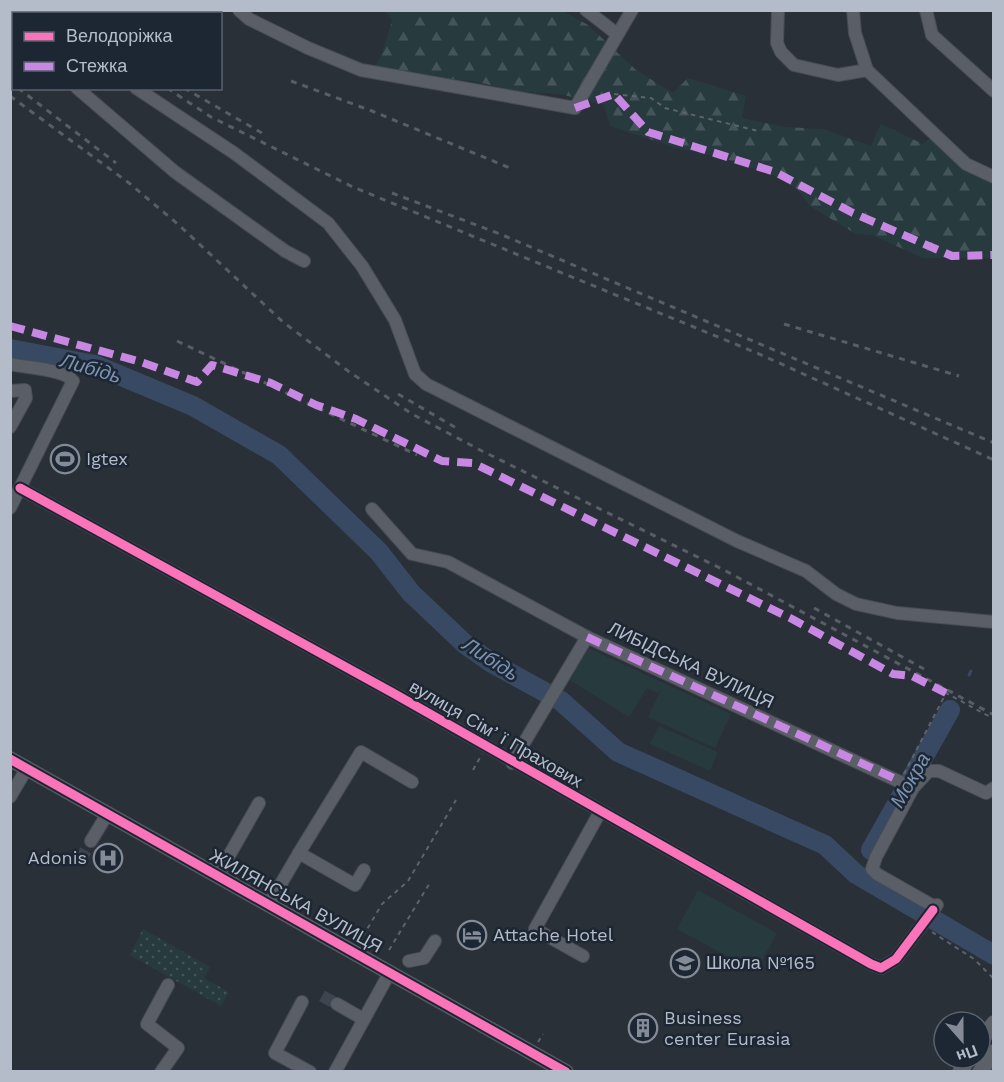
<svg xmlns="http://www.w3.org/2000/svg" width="1004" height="1082" font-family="'Work Sans',sans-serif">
  <defs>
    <pattern id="forest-firs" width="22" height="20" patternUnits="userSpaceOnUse" patternTransform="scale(1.5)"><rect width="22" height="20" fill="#273a3e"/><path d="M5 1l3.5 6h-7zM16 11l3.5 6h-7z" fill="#445559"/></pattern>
    <pattern id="wetland-marsh" width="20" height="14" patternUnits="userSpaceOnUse" patternTransform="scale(1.5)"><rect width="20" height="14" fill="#273a3e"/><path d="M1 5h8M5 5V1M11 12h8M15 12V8" fill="none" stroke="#445559"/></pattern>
    <pattern id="park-dots" width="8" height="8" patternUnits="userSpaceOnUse" patternTransform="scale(1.5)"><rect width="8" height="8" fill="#273a3e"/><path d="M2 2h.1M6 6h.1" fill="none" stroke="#445559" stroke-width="1.8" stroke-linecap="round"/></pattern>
  </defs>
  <rect width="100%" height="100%" fill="#2a3038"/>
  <polygon fill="url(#forest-firs)" points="386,11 563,11 588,25 636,70 673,93 688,78 746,96 742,118 784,127 823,129 871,146 881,124 923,144 935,134 993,177 993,258 923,258 872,235 856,234 810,206 797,189 771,174 723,158 673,147 610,126 604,105 560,94 516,91 473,81 420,76 375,66 382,54 392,21"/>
  <polygon fill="url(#wetland-marsh)" points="950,709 958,713 926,768 913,785 901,780 938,716 940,720 944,719"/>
  <polygon fill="url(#park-dots)" points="143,929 210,967 204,978 229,992 221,1006 130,955"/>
  <g fill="#273a3e">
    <polygon points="588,648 731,714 715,748 648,717 661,689 658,693 647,688 629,717 568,679"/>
    <polygon points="659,726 718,752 710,771 650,744"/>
    <polygon points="698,890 777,933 756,972 677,929"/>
  </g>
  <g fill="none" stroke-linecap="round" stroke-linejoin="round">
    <polyline stroke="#384963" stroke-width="3" points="969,675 971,671"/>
    <g stroke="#384963" stroke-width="20">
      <polyline points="10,349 95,365 193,406 279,455 379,552 411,593 465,644 492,663 561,701 618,752 825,845 856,874 994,955"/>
      <polyline points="871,850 950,710"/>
    </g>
    <g stroke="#3f454e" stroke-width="12" stroke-dasharray="12 6" stroke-linecap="butt">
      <polyline points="80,861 91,841"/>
      <polyline points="322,996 337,1004"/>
    </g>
    <g stroke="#484c53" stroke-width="14">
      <g id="minor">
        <polyline points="26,10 30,14"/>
        <polyline points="239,10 249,19 308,48 361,70 575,108 632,10"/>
        <polyline points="586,10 617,34"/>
        <polyline points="778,10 777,43 781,52 794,65 838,75 867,70"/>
        <polyline points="853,10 855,33 867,70 966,164 994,177"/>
        <polyline points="926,10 932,35 994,91"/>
        <polyline points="10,31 14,34"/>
        <polyline points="77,88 175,172 285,251 304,261"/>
        <polyline points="136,88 234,153 328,223 362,266 395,320 415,374 426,384 737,541 806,571 836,594 856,604 897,613 994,622"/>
        <path d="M10,364C26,368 65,369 73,381L10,508"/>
        <polyline points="10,391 25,390 26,398 10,427"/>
        <polyline points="20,488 393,693 871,964 881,968 896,959 937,905"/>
        <polyline points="372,509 412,554 448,562 587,637 913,788"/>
        <polyline points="512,763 587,637"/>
        <polyline points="10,797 27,768"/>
        <polyline points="91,841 108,813"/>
        <polyline points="299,853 361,752 412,782"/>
        <polyline points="218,875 259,803"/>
        <polyline points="269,904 299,853 355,885 364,870"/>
        <polyline points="935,907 877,874 872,869 876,857 913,788 929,771 939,771 986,793 994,788"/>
        <polyline points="583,956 535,929 600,812"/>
        <polyline points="409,961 424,958 435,941"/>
        <polyline points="302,1002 275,1053 310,1072"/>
        <polyline points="337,1004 363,1019"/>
        <polyline points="161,1072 178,1048 147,1024 168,985"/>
        <polyline points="335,1072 390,972"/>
      </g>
    </g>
    <g stroke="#484c55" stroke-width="16">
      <g id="major">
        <polyline points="10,759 566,1072"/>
        <polyline points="980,1042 994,1023"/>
        <polyline points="960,1072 969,1058"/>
        <polyline points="980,1072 994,1052"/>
      </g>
    </g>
    <g stroke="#5d636a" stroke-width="2" stroke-dasharray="4.5 4.5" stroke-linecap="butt">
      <polyline points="614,94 651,98 665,108 758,131"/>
      <polyline points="473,770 482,754"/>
      <polyline points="904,774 946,693 994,719"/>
      <polyline points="932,932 974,959 994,979"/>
      <polyline points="363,936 382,904 408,881 456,800"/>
      <polyline points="389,950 431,881"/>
      <polyline points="538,1042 543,1034"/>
    </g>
    <use href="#minor" stroke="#5a5e66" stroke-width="12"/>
    <use href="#major" stroke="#5c6168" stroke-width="15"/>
    <g stroke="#595d64" stroke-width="3" stroke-dasharray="6 6" stroke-linecap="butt">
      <polyline points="57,10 61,14"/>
      <polyline points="72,10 76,14"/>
      <polyline points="291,81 372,111 510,168"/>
      <polyline points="18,88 116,163"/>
      <polyline points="167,88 211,117 353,187 757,353 994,460"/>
      <polyline points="184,88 267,136"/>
      <polyline points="10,96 129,183 180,226 283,322 348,371 412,414 482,451 724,570 994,715"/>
      <polyline points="392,193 500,234 994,443"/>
      <polyline points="784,324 959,376"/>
      <polyline points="177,341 417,455"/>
      <polyline points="398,394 458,429"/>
      <polyline points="814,608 924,669"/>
    </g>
    <g stroke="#c787e3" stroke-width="8" stroke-dasharray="15 8" stroke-linecap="butt">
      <polyline points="575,108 614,94 648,132 775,172 853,213 952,256 994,255"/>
      <polyline points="10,326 141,362 197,382 212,365 271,383 316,405 356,419 442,461 473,463 792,619 893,674 912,676 946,693"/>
      <polyline points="587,637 900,781"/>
    </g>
    <g stroke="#1d2633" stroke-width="13">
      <g id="cycleway">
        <polyline points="20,488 393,693 871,964 881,968 896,959 933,910"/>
        <polyline points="10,759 566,1072"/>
      </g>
    </g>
    <use href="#cycleway" stroke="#fb73b8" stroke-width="9"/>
  </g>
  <defs>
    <g id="stadium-ring" transform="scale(1.5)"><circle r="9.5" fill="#1d2633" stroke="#848b96" stroke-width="1.5"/><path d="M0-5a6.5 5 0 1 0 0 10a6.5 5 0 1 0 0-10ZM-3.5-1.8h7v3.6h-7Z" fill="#848b96"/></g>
    <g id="hospital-ring" transform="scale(1.5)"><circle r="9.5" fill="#1d2633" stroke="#848b96" stroke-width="1.5"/><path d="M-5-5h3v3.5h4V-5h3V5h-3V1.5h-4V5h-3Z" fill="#848b96"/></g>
    <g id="hotel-ring" transform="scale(1.5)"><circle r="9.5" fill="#1d2633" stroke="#848b96" stroke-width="1.5"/><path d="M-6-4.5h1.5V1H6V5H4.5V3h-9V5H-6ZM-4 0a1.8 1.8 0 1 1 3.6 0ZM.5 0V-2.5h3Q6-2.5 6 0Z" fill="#848b96"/></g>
    <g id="school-ring" transform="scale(1.5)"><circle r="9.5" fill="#1d2633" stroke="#848b96" stroke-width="1.5"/><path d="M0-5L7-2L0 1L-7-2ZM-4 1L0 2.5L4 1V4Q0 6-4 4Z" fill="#848b96"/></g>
    <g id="building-ring" transform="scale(1.5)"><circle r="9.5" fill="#1d2633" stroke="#848b96" stroke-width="1.5"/><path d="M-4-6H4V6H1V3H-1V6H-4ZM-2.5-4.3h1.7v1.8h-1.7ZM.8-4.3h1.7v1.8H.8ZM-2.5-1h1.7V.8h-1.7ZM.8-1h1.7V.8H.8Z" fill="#848b96"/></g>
  </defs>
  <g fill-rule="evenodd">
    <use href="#stadium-ring" x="65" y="459"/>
    <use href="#hospital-ring" x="108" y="858"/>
    <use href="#hotel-ring" x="472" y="935"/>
    <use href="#school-ring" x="685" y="963"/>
    <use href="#building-ring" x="643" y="1028"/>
  </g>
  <g text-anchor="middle" stroke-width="5" stroke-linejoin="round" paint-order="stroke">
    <g font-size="18" fill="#b4bcc9" stroke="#1d2633" text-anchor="start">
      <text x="86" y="465">Igtex</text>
      <text x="87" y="864" text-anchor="end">Adonis</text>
      <text x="493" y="941">Attache Hotel</text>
      <text x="706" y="969">Школа №165</text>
      <text x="664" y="1024">Business<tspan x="664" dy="21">center Eurasia</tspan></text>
    </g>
    <g font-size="18" fill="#b4bcc9" stroke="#1d2633">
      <text transform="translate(691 665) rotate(25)" y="6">ЛИБІДСЬКА ВУЛИЦЯ</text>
      <text transform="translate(496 734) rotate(30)" y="6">вулиця Сімʼї Прахових</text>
      <text transform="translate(296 901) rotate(29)" y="6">ЖИЛЯНСЬКА ВУЛИЦЯ</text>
    </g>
    <g font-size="20" font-style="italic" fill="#7c92b1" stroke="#1d2633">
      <text transform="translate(91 368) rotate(16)" y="7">Либідь</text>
      <text transform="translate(491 659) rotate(33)" y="7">Либідь</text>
      <text transform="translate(910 780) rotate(-60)" y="7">Мокра</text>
    </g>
  </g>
  <rect width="1004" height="1082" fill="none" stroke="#b4bcc9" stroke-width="24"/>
  <rect x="12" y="12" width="210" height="78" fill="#1d2633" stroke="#59626f" stroke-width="1.5"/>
  <rect x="24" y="32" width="30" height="9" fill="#fb73b8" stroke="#59626f" stroke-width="1.5"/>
  <text x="66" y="42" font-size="18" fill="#b4bcc9">Велодоріжка</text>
  <rect x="24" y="62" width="30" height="9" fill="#c787e3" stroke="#59626f" stroke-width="1.5"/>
  <text x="66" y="72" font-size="18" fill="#b4bcc9">Стежка</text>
  <g transform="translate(962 1040) rotate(159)"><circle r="28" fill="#1d2633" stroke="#59626f" stroke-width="1.5"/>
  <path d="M0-4.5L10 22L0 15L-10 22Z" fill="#848b96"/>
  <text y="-9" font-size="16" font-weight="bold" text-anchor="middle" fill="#b4bcc9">Пн</text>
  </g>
</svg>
